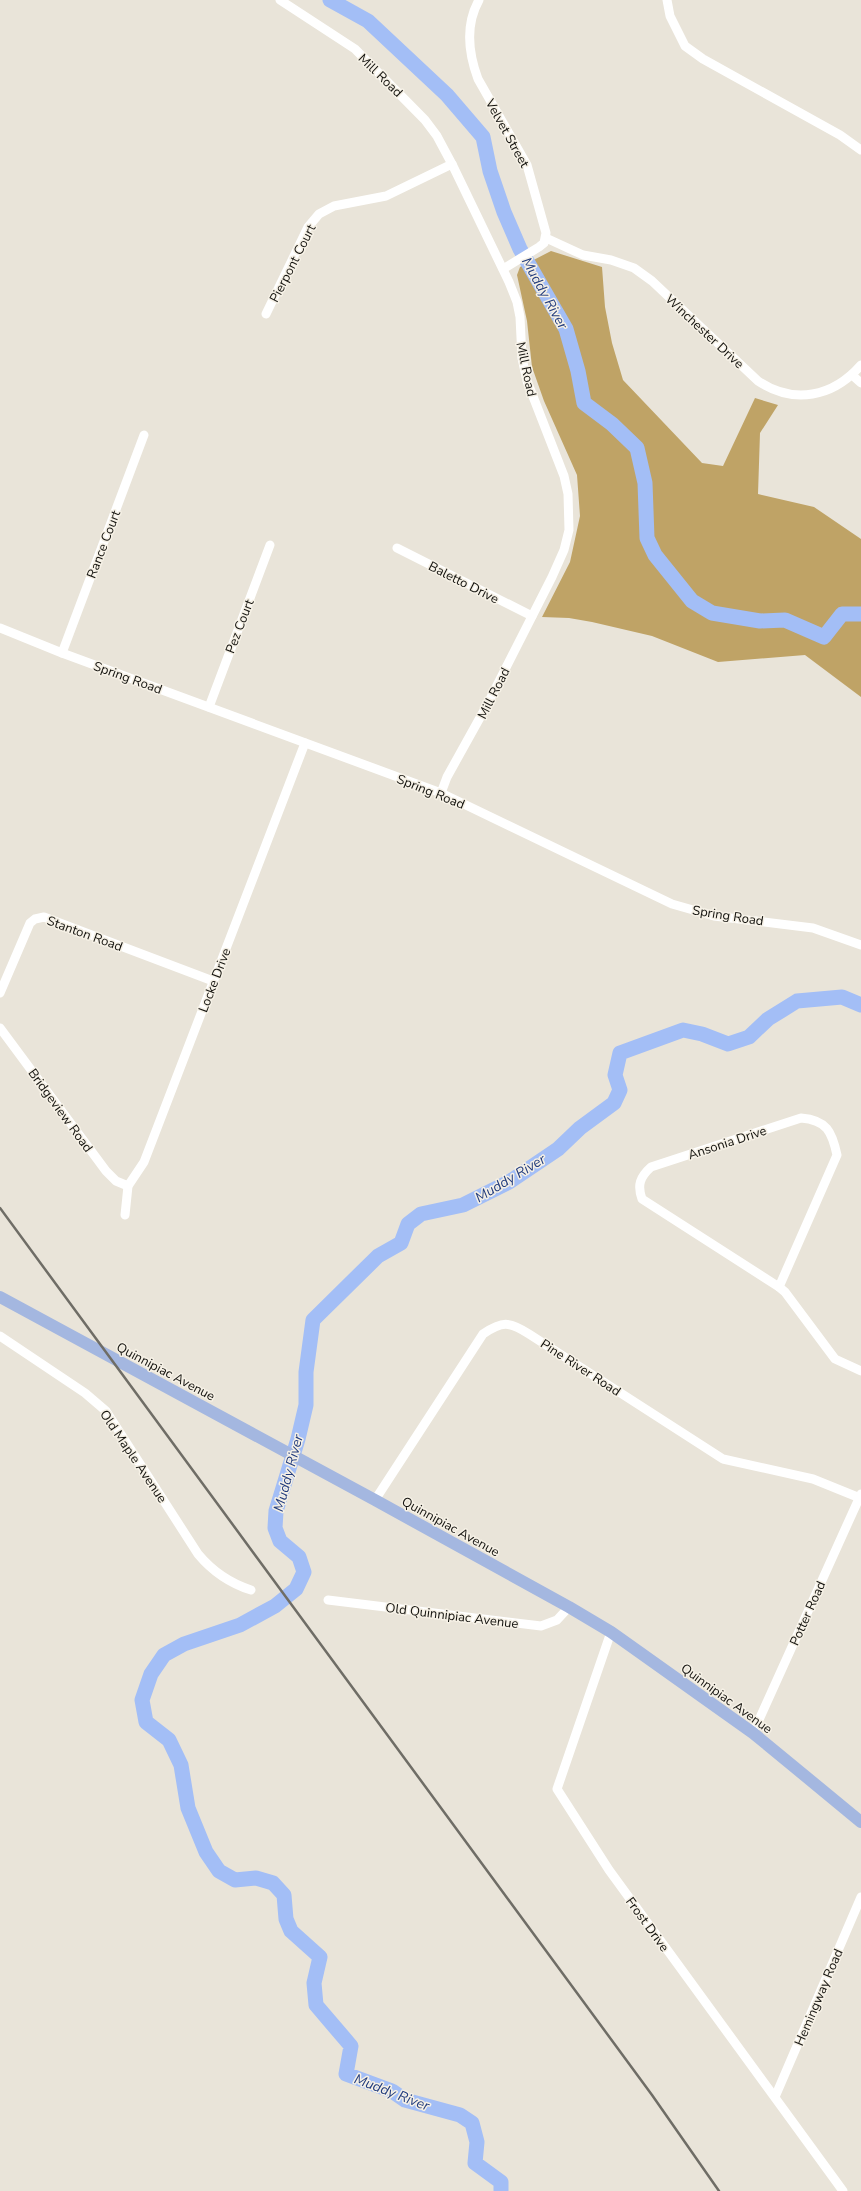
<svg xmlns="http://www.w3.org/2000/svg" width="861" height="2191" font-family="'Nunito Sans',sans-serif">
  <rect width="100%" height="100%" fill="#e9e4d9"/>
  <polygon fill="#bfa366" points="551,251 602,267 605,307 612,343 623,380 702,463 723,466 755,398 778,405 760,433 758,494 814,507 861,539 861,697 805,655 718,662 652,636 592,622 569,618 542,617 570,562 580,516 577,475 544,401 532,367 527,321 517,275 520,267"/>
  <g fill="none" stroke-linecap="round" stroke-linejoin="round">
    <g stroke="#a3bef6" stroke-width="15">
      <polyline points="330,0 368,21 447,95 483,137 490,171 504,212 520,249 566,329 578,371 584,403 612,424 637,448 645,483 647,538 655,555 692,601 712,613 760,621 785,620 824,637 842,614 861,614"/>
      <polyline points="501,2191 501,2182 475,2163 477,2142 472,2123 460,2115 405,2100 392,2091 346,2074 351,2046 316,2005 314,1983 320,1957 291,1931 286,1919 284,1895 273,1883 256,1878 235,1880 219,1871 206,1852 188,1808 181,1765 169,1740 146,1722 142,1700 151,1674 164,1655 184,1644 240,1625 275,1606 296,1589 304,1572 299,1557 280,1541 275,1528 276,1511 298,1439 306,1405 306,1372 313,1320 378,1256 401,1243 408,1224 421,1214 463,1205 509,1182 558,1149 580,1128 614,1103 620,1090 615,1075 620,1053 683,1030 702,1034 728,1044 749,1037 768,1019 797,1001 842,997 861,1005"/>
    </g>
    <g stroke="#fff" stroke-width="9">
      <polyline points="280,0 355,49 425,120 437,136 452,164 509,282 517,302 520,317 522,358 527,381 564,476 568,494 569,530 564,550 552,577 487,705 447,777 441,793"/>
      <path d="M479,0C465,25 468,52 478,79L527,165L546,233L544,243L539,247L503,269"/>
      <polyline points="667,0 670,16 685,46 703,59 840,135 861,150"/>
      <path d="M546,238L583,255L611,260L634,268L652,281L758,381C794,405 833,397 861,365"/>
      <polyline points="266,314 308,227 319,214 334,206 386,196 452,164"/>
      <polyline points="852,375 861,383"/>
      <polyline points="397,548 532,616"/>
      <polyline points="0,628 62,653 441,793 672,904 714,916 813,928 861,945"/>
      <polyline points="62,653 144,435"/>
      <polyline points="209,707 270,545"/>
      <polyline points="0,993 30,923 35,919 44,917 213,981"/>
      <polyline points="0,1028 106,1171 116,1181 128,1186"/>
      <path d="M801,1118C827,1120 832,1132 837,1155L779,1287L642,1199C637,1185 640,1177 651,1167Z"/>
      <polyline points="125,1215 128,1186 144,1162 305,743"/>
      <polyline points="779,1287 785,1292 835,1359 861,1371"/>
      <path d="M0,1336L85,1393L106,1411L198,1554C213,1572 229,1583 251,1590"/>
      <path d="M375,1500L483,1334C502,1321 509,1321 529,1334L723,1459L813,1479L860,1498"/>
      <polyline points="328,1600 541,1626 557,1620 569,1607"/>
      <polyline points="611,1632 557,1789 609,1870 843,2191"/>
      <polyline points="753,1733 861,1494"/>
      <polyline points="775,2097 861,1897"/>
    </g>
    <polyline stroke="#a4b7e0" stroke-width="12" points="0,1297 375,1500 569,1607 611,1632 753,1733 861,1822"/>
    <polyline stroke="#6f6d66" stroke-width="2.5" points="0,1208 652,2095 719,2191"/>
  </g>
  <g text-anchor="middle" stroke-width="3" stroke-linejoin="round" paint-order="stroke">
    <g font-size="13" fill="#13120e" stroke="#f6f1e6">
      <text transform="translate(381 75) rotate(44)" y="5">Mill Road</text>
      <text transform="translate(508 133) rotate(61)" y="5">Velvet Street</text>
      <text transform="translate(292 263) rotate(-63)" y="5">Pierpont Court</text>
      <text transform="translate(705 331) rotate(43)" y="5">Winchester Drive</text>
      <text transform="translate(527 369) rotate(78)" y="5">Mill Road</text>
      <text transform="translate(103 544) rotate(-69)" y="5">Rance Court</text>
      <text transform="translate(464 582) rotate(27)" y="5">Baletto Drive</text>
      <text transform="translate(239 626) rotate(-69)" y="5">Pez Court</text>
      <text transform="translate(128 677) rotate(20)" y="5">Spring Road</text>
      <text transform="translate(493 693) rotate(-63)" y="5">Mill Road</text>
      <text transform="translate(431 791) rotate(22)" y="5">Spring Road</text>
      <text transform="translate(728 915) rotate(9)" y="5">Spring Road</text>
      <text transform="translate(85 933) rotate(20)" y="5">Stanton Road</text>
      <text transform="translate(214 980) rotate(-69)" y="5">Locke Drive</text>
      <text transform="translate(61 1110) rotate(54)" y="5">Bridgeview Road</text>
      <text transform="translate(727 1142) rotate(-18)" y="5">Ansonia Drive</text>
      <text transform="translate(581 1367) rotate(33)" y="5">Pine River Road</text>
      <text transform="translate(166 1371) rotate(28)" y="5">Quinnipiac Avenue</text>
      <text transform="translate(134 1456) rotate(56)" y="5">Old Maple Avenue</text>
      <text transform="translate(451 1526) rotate(29)" y="5">Quinnipiac Avenue</text>
      <text transform="translate(807 1613) rotate(-66)" y="5">Potter Road</text>
      <text transform="translate(452 1615) rotate(7)" y="5">Old Quinnipiac Avenue</text>
      <text transform="translate(727 1698) rotate(36)" y="5">Quinnipiac Avenue</text>
      <text transform="translate(648 1924) rotate(54)" y="5">Frost Drive</text>
      <text transform="translate(818 1997) rotate(-67)" y="5">Hemingway Road</text>
    </g>
    <g font-size="14" font-style="italic" fill="#223c7e" stroke="#f6f1e6">
      <text transform="translate(545 293) rotate(61)" y="5">Muddy River</text>
      <text transform="translate(510 1178) rotate(-31)" y="5">Muddy River</text>
      <text transform="translate(288 1473) rotate(-75)" y="5">Muddy River</text>
      <text transform="translate(392 2092) rotate(21)" y="5">Muddy River</text>
    </g>
  </g>
</svg>
